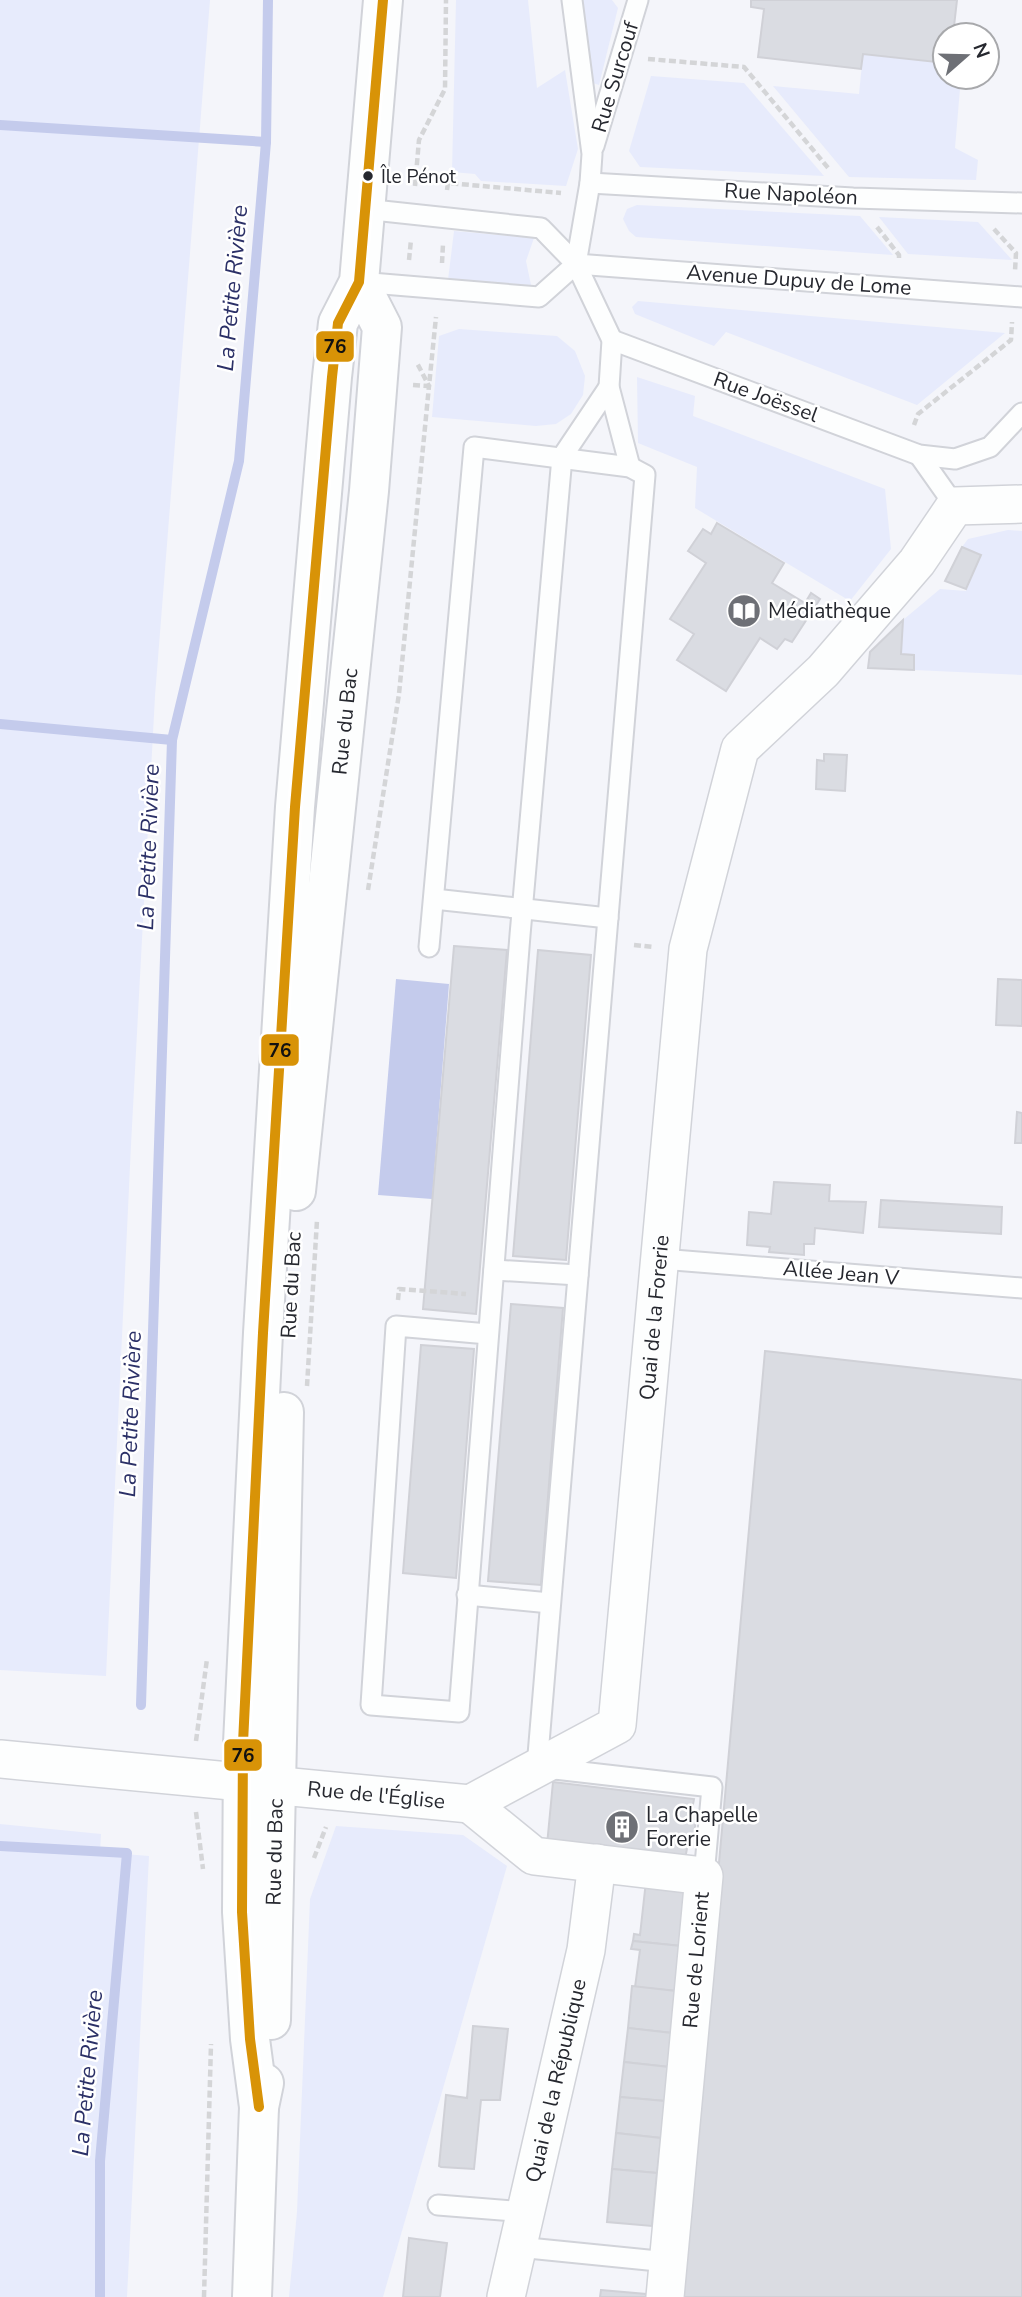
<svg xmlns="http://www.w3.org/2000/svg" width="1022" height="2297" font-family="'Nunito Sans',sans-serif">
  <rect width="100%" height="100%" fill="#f4f5fa"/>
  <g fill="#e7ebfc">
    <polygon points="0,0 210,0 155,696 131,1145 106,1676 0,1670"/>
    <polygon points="456,0 528,0 537,88 565,70 578,149 566,186 481,181 475,174 452,172"/>
    <polygon points="583,0 612,0 618,8 599,85 593,83"/>
    <polygon points="863,54 945,63 945,77 961,77 955,148 978,160 976,180 849,177 773,86 859,94"/>
    <polygon points="651,76 744,83 824,176 640,167 629,151"/>
    <polygon points="637,205 860,216 893,255 636,237 629,231 623,219 627,209"/>
    <polygon points="879,217 978,222 1012,260 908,254"/>
    <polygon points="454,231 534,238 526,261 531,285 448,280"/>
    <polygon points="638,301 1005,333 917,405 726,332 714,346 635,314 632,307"/>
    <polygon points="459,329 557,336 575,351 585,376 583,395 571,414 556,424 536,426 432,417 439,336"/>
    <polygon points="637,377 695,396 693,416 885,489 891,549 850,601 695,508 697,467 638,443"/>
    <polygon points="1008,530 1022,531 1022,675 914,670 914,655 901,654 903,620 940,589 966,591 981,555 962,547 968,539"/>
    <polygon points="0,1824 101,1834 100,1852 149,1856 127,2297 0,2297"/>
    <polygon points="336,1826 463,1835 507,1866 383,2297 289,2297 297,2212 310,1899"/>
  </g>
  <polygon fill="#c4cbec" points="396,979 449,984 432,1199 378,1195"/>
  <g fill="none" stroke-linecap="round" stroke-linejoin="round">
    <g stroke="#c4cbec" stroke-width="10">
      <polyline points="0,125 266,142"/>
      <polyline points="0,724 172,740"/>
      <polyline points="141,1705 172,740 239,461 266,142 268,0"/>
      <polyline points="0,1846 127,1853 100,2161 100,2297"/>
    </g>
  </g>
  <g fill="#dadce2" stroke="#d0d1d7" stroke-width="2">
    <polygon points="751,0 957,0 953,35 945,35 945,63 863,54 861,69 758,57 764,9 751,7"/>
    <polygon points="717,523 784,563 772,583 805,603 811,593 820,599 792,642 785,639 777,649 760,638 726,691 677,660 694,634 670,619 706,563 688,551 703,529 711,534"/>
    <polygon points="962,547 981,555 966,589 945,581"/>
    <polygon points="903,620 901,654 914,655 914,670 868,668 870,652"/>
    <polygon points="824,754 847,755 845,791 816,789 817,760 824,761"/>
    <polygon points="454,946 507,950 476,1314 423,1309"/>
    <polygon points="538,950 591,955 566,1260 513,1256"/>
    <polygon points="998,979 1022,980 1022,1026 996,1025"/>
    <polygon points="1017,1112 1022,1113 1022,1143 1015,1143"/>
    <polygon points="774,1182 830,1185 829,1201 866,1202 863,1233 815,1228 814,1244 804,1244 804,1255 769,1252 770,1247 747,1245 749,1212 771,1214"/>
    <polygon points="881,1200 1002,1207 1001,1234 879,1227"/>
    <polygon points="511,1304 563,1308 541,1585 488,1581"/>
    <polygon points="421,1345 474,1349 456,1578 403,1573"/>
    <polygon points="765,1351 1022,1380 1022,2297 680,2297"/>
    <polygon points="553,1782 694,1799 691,1815 696,1816 694,1838 689,1838 685,1859 547,1845"/>
    <polygon points="646,1881 687,1886 681,1946 633,1941 634,1934 640,1935"/>
    <polygon points="633,1941 681,1946 676,1991 635,1987 640,1950 631,1949"/>
    <polygon points="632,1986 676,1991 672,2033 628,2028"/>
    <polygon points="473,2026 508,2029 500,2100 481,2100 474,2169 441,2167 439,2166 446,2095 467,2098"/>
    <polygon points="628,2028 672,2033 669,2067 624,2062"/>
    <polygon points="624,2062 669,2067 665,2101 620,2097"/>
    <polygon points="620,2097 665,2101 661,2138 616,2133"/>
    <polygon points="616,2133 661,2138 657,2173 612,2169"/>
    <polygon points="612,2169 657,2173 652,2226 607,2222"/>
    <polygon points="409,2238 447,2243 440,2297 403,2297"/>
    <polygon points="601,2290 646,2294 646,2297 600,2297"/>
  </g>
  <g fill="none" stroke-linecap="round" stroke-linejoin="round">
    <g stroke="#d1d3d9" stroke-width="23">
      <g id="lane">
        <polyline points="594,146 638,0"/>
        <polyline points="590,183 853,198 1022,203"/>
        <polyline points="364,209 541,228 576,264 612,340 609,387 630,467"/>
        <polyline points="576,264 1022,297"/>
        <polyline points="359,282 539,297 576,264 590,183 592,154 572,0"/>
        <polyline points="612,340 919,455 955,459 990,447 1022,413"/>
        <polyline points="919,455 955,506"/>
        <polyline points="434,899 608,918"/>
        <polyline points="429,947 474,447 630,467 645,475 537,1767 712,1787 704,1876"/>
        <polyline points="661,1259 1022,1288"/>
        <polyline points="494,1270 578,1275"/>
        <polyline points="488,1334 396,1326 371,1705 459,1712 520,935 562,457 609,387"/>
        <polyline points="467,1595 550,1603"/>
        <polyline points="438,2205 526,2212"/>
        <polyline points="518,2247 668,2262"/>
      </g>
    </g>
    <g stroke="#d1d3d9" stroke-width="40">
      <g id="street">
        <path id="s1" d="M0,1759L470,1804"/>
        <path id="s2" d="M470,1804L617,1725L688,949L740,749L823,671L917,562L955,506L1022,504"/>
        <polyline points="470,1804 534,1856 704,1876 665,2297"/>
        <path id="s3" d="M506,2297L586,1950L597,1863"/>
      </g>
    </g>
    <g stroke="#d1d3d9" stroke-width="42">
      <g id="secondary">
        <path id="s4" d="M296,1191L369,491L382,327L359,282"/>
        <path id="s5" d="M271,2020L284,1412"/>
        <polyline points="259,2107 250,2039 242,1912 243,1743 263,1333 295,807 332,377 338,323 359,282 383,0"/>
        <polyline points="252,2297 259,2107 264,2083"/>
      </g>
    </g>
    <g stroke="#d4d5d7" stroke-width="4.5" stroke-dasharray="7 3.5" stroke-linecap="butt">
      <polyline points="648,59 744,67 829,169"/>
      <polyline points="415,186 419,140 445,89 446,0"/>
      <polyline points="447,190 448,183 561,193"/>
      <polyline points="877,227 899,255 899,260"/>
      <polyline points="994,229 1016,253 1015,271"/>
      <polyline points="409,260 411,240"/>
      <polyline points="442,263 443,244"/>
      <polyline points="413,385 429,386 436,317"/>
      <polyline points="914,425 918,414 1011,340 1012,322"/>
      <polyline points="368,890 399,694 429,386 417,363"/>
      <polyline points="634,945 653,947"/>
      <polyline points="398,1300 399,1289 466,1294"/>
      <polyline points="307,1386 317,1220"/>
      <polyline points="196,1741 207,1659"/>
      <polyline points="196,1812 203,1869"/>
      <polyline points="314,1858 326,1827"/>
      <polyline points="204,2297 211,2044"/>
    </g>
    <use href="#lane" stroke="#fdfefe" stroke-width="19"/>
    <use href="#street" stroke="#fdfefe" stroke-width="37"/>
    <use href="#secondary" stroke="#fdfefe" stroke-width="38"/>
    <g stroke="#fff" stroke-width="16">
      <polyline id="bus-1" points="259,2107 250,2039 242,1912 243,1743 263,1333 295,807 332,377 338,323 359,282 383,0"/>
    </g>
    <use href="#bus-1" stroke="#d89307" stroke-width="10"/>
  </g>
  <defs>
    <g id="library-disc" transform="scale(1.75)"><circle r="9.5" fill="#6e7076" stroke="#fff"/><path d="M-6-4Q-3-5.5-.7-3.5V5Q-3 3-6 4ZM6-4Q3-5.5 .7-3.5V5Q3 3 6 4Z" fill="#fff"/></g>
    <g id="building-disc" transform="scale(1.75)"><circle r="9.5" fill="#6e7076" stroke="#fff"/><path d="M-4-6H4V6H1V3H-1V6H-4ZM-2.5-4.3h1.7v1.8h-1.7ZM.8-4.3h1.7v1.8H.8ZM-2.5-1h1.7V.8h-1.7ZM.8-1h1.7V.8H.8Z" fill="#fff"/></g>
  </defs>
  <g fill-rule="evenodd">
    <use href="#library-disc" x="744" y="611"/>
    <use href="#building-disc" x="622" y="1827"/>
  </g>
  <circle fill="#26282f" stroke="#fff" stroke-width="2.5" cx="368" cy="176" r="6"/>
  <g text-anchor="middle" stroke-width="5" stroke-linejoin="round" paint-order="stroke">
    <g font-size="19" fill="#26282f" stroke="#fff" text-anchor="start">
      <text x="381" y="183">Île Pénot</text>
    </g>
    <g font-size="21" fill="#26282f" stroke="#fff">
      <text transform="translate(615 77) rotate(-73)" y="7">Rue Surcouf</text>
      <text transform="translate(791 194) rotate(3)" y="7">Rue Napoléon</text>
      <text transform="translate(799 280) rotate(4)" y="7">Avenue Dupuy de Lome</text>
      <text transform="translate(766 397) rotate(20)" y="7">Rue Joëssel</text>
      <text dy="7" stroke="none"><textPath href="#s4" startOffset="472">Rue du Bac</textPath></text>
      <text transform="translate(841 1273) rotate(5)" y="7">Allée Jean V</text>
      <text transform="translate(291 1285) rotate(-87)" y="7">Rue du Bac</text>
      <text dy="7" stroke="none"><textPath href="#s2" startOffset="576">Quai de la Forerie</textPath></text>
      <text dy="7" stroke="none"><textPath href="#s1" startOffset="378">Rue de l'Église</textPath></text>
      <text dy="7" stroke="none"><textPath href="#s5" startOffset="168">Rue du Bac</textPath></text>
      <text transform="translate(696 1960) rotate(-85)" y="7">Rue de Lorient</text>
      <text dy="7" stroke="none"><textPath href="#s3" startOffset="222">Quai de la République</textPath></text>
    </g>
    <g font-size="21" fill="#26282f" stroke="#fff" text-anchor="start">
      <text x="768" y="618">Médiathèque</text>
      <text x="646" y="1822">La Chapelle<tspan x="646" dy="24">Forerie</tspan></text>
    </g>
    <g font-size="23" font-style="italic" fill="#2b3067" stroke="#fff">
      <text transform="translate(232 288) rotate(-85)" y="8">La Petite Rivière</text>
      <text transform="translate(148 847) rotate(-88)" y="8">La Petite Rivière</text>
      <text transform="translate(130 1414) rotate(-88)" y="8">La Petite Rivière</text>
      <text transform="translate(87 2073) rotate(-85)" y="8">La Petite Rivière</text>
    </g>
  </g>
  <g stroke="#fff" stroke-width="2.5">
    <rect x="315" y="330" width="40" height="33" rx="7" fill="#d89307"/>
    <rect x="260" y="1033" width="40" height="34" rx="7" fill="#d89307"/>
    <rect x="223" y="1738" width="40" height="34" rx="7" fill="#d89307"/>
  </g>
  <g font-size="19" text-anchor="middle" font-weight="bold" fill="#111">
    <text x="335" y="353">76</text>
    <text x="280" y="1057">76</text>
    <text x="243" y="1762">76</text>
  </g>
  <g transform="translate(966 56) rotate(70)"><circle r="33" fill="#ffffff" stroke="#a8a9ac" stroke-width="2"/>
  <path d="M0-5L12 26L0 18L-12 26Z" fill="#6e7076"/>
  <text y="-10" font-size="19" font-weight="bold" text-anchor="middle" fill="#26282f">N</text>
  </g>
</svg>
